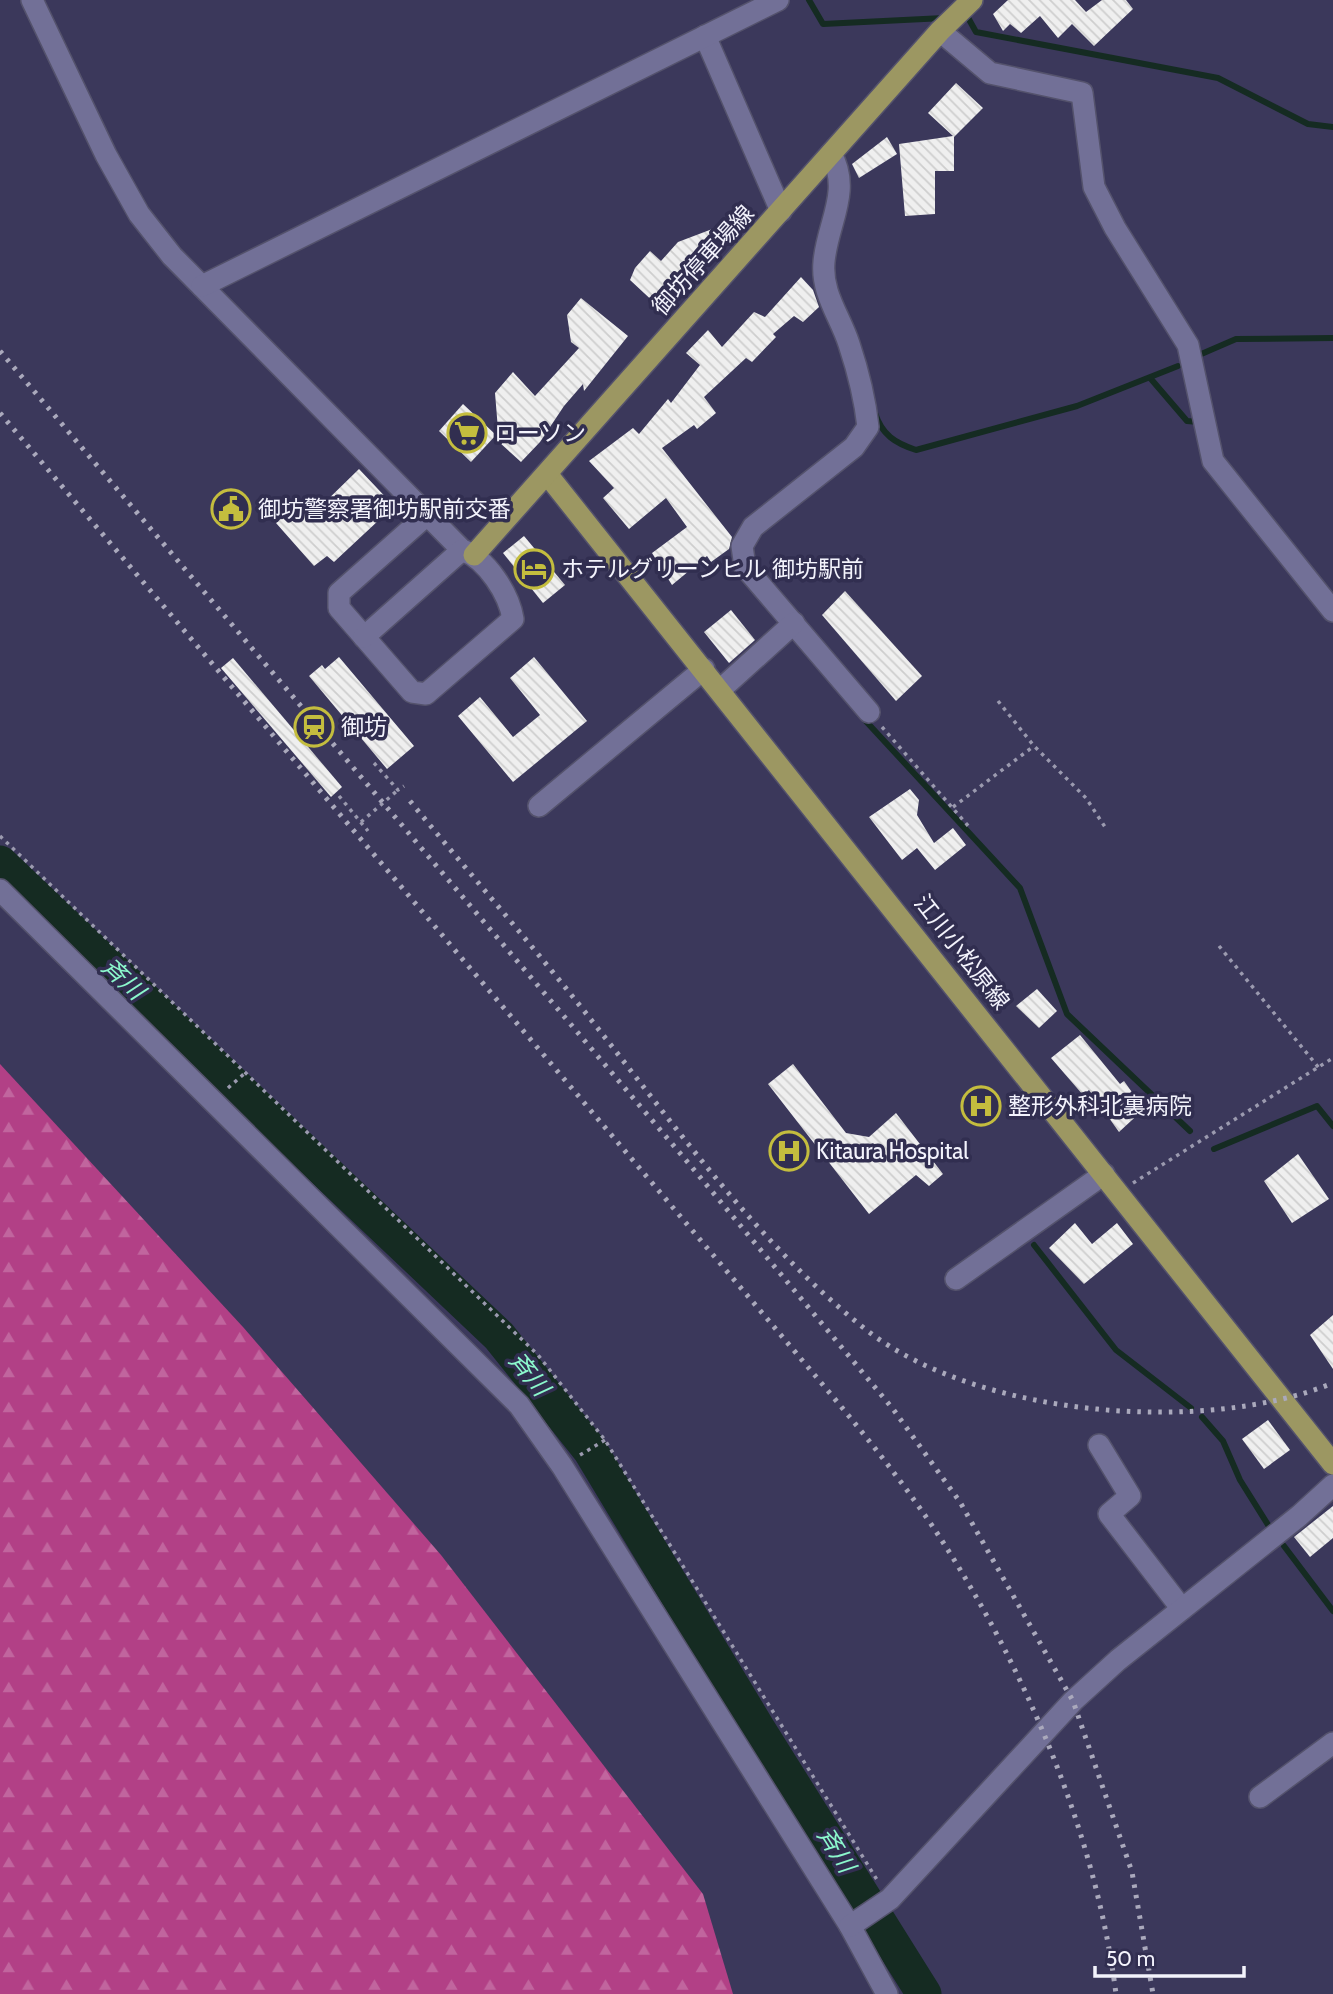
<svg xmlns="http://www.w3.org/2000/svg" width="1333" height="1994" font-family="Cabin,'Noto Sans JP',sans-serif">
  <defs>
    <pattern id="forest-firs" width="22" height="20" patternUnits="userSpaceOnUse" patternTransform="scale(1.75)"><rect width="22" height="20" fill="#b24086"/><path d="M5 1l3.5 6h-7zM16 11l3.5 6h-7z" fill="#c1659e"/></pattern>
    <pattern id="building-back-hatch" width="6" height="6" patternUnits="userSpaceOnUse" patternTransform="scale(1.75)"><rect width="6" height="6" fill="#efefef"/><path d="M-1 5l2 2M0 0l6 6M5-1l2 2" fill="none" stroke="#cecece"/></pattern>
  </defs>
  <rect width="100%" height="100%" fill="#3b385b"/>
  <polygon fill="url(#forest-firs)" points="0,1064 243,1327 441,1555 703,1894 733,1994 0,1994"/>
  <g fill="none" stroke-linecap="round" stroke-linejoin="round">
    <g stroke="#152b22" stroke-width="6">
      <polyline points="809,0 823,24 944,18"/>
      <polyline points="966,14 976,32 1218,78 1308,124 1333,127"/>
      <polyline points="1199,355 1236,339 1333,338"/>
      <polyline points="1151,379 1187,421 1199,422"/>
      <path d="M875,413C882,435 895,443 916,450L1077,406L1178,366"/>
      <polyline points="862,717 1020,888 1067,1014 1190,1131"/>
      <polyline points="1214,1149 1317,1106 1333,1126"/>
      <polyline points="1034,1245 1116,1350 1191,1408"/>
      <polyline points="1202,1417 1223,1441 1240,1480 1270,1528"/>
      <polyline points="1284,1546 1333,1611"/>
    </g>
    <polyline stroke="#152b22" stroke-width="35" points="0,863 499,1336 590,1450 758,1729 924,1994"/>
  </g>
  <g fill="url(#building-back-hatch)">
    <polygon points="1008,0 1075,0 1086,12 1102,0 1126,0 1133,9 1094,46 1072,24 1058,38 1040,16 1021,33 1010,24 1003,31 993,14"/>
    <polygon points="956,83 983,108 954,137 954,171 935,171 935,214 905,216 899,144 953,136 928,113"/>
    <polygon points="887,137 897,154 859,178 852,164"/>
    <polygon points="736,220 679,276 683,279 658,306 630,280 635,268 650,251 661,261 678,242"/>
    <polygon points="801,277 813,290 819,307 803,322 794,316 773,334 776,337 752,362 746,358 704,397 716,413 697,429 694,425 662,448 732,537 729,549 711,562 707,556 672,585 652,553 687,527 666,498 629,529 603,498 614,488 589,461 633,428 639,434 668,399 671,403 700,365 686,353 708,330 722,347 754,312 765,317"/>
    <polygon points="581,298 628,336 584,391 583,384 564,406 540,442 521,462 499,442 495,393 513,372 535,396 579,348 571,342 567,315"/>
    <polygon points="463,404 496,435 471,462 439,431"/>
    <polygon points="359,469 394,506 334,562 327,556 314,566 276,523 302,501 318,509"/>
    <polygon points="524,536 565,585 543,603 503,553"/>
    <polygon points="845,591 922,676 896,701 822,615"/>
    <polygon points="731,610 755,640 729,663 704,632"/>
    <polygon points="339,657 414,746 387,769 309,676 322,665 325,669"/>
    <polygon points="534,657 587,721 513,782 458,716 480,697 513,737 540,715 510,678"/>
    <polygon points="233,658 342,787 331,797 221,668"/>
    <polygon points="910,789 919,800 917,815 934,843 953,828 966,845 935,870 917,848 902,860 869,817"/>
    <polygon points="1037,989 1057,1011 1039,1028 1016,1006"/>
    <polygon points="1080,1035 1120,1084 1124,1081 1144,1109 1119,1132 1089,1090 1083,1095 1051,1058"/>
    <polygon points="793,1064 846,1133 869,1137 896,1113 943,1174 929,1186 916,1175 869,1214 768,1084"/>
    <polygon points="1298,1154 1329,1199 1292,1223 1264,1181"/>
    <polygon points="1075,1223 1092,1244 1117,1223 1133,1244 1084,1284 1049,1248"/>
    <polygon points="1333,1315 1333,1369 1310,1335"/>
    <polygon points="1268,1420 1290,1450 1264,1469 1242,1439"/>
    <polygon points="1333,1506 1333,1538 1310,1557 1294,1537"/>
  </g>
  <g fill="none" stroke-linecap="round" stroke-linejoin="round">
    <g stroke="#54526c" stroke-width="24">
      <g id="minor">
        <path d="M32,0L106,155L139,214L172,256L462,550C487,559 509,594 513,619L426,694L412,692L339,608V593L427,515"/>
        <polyline points="940,31 990,73 1082,93 1094,187 1115,228 1188,345 1213,461 1333,611"/>
        <polyline points="705,36 781,211"/>
        <path d="M831,154C852,191 827,224 824,262C821,293 840,316 849,344C858,371 865,399 868,427L854,447L753,527L742,546L745,567L869,712"/>
        <polyline points="202,286 778,0"/>
        <polyline points="364,637 462,550"/>
        <polyline points="720,690 794,623"/>
        <polyline points="539,806 704,669"/>
        <polyline points="0,890 519,1405 562,1466 850,1926 887,1994"/>
        <polyline points="956,1279 1104,1174"/>
        <polyline points="1099,1445 1130,1496 1109,1514 1182,1609"/>
        <polyline points="1260,1797 1333,1743"/>
        <polyline points="850,1926 890,1899 1073,1701 1118,1660 1299,1516 1333,1485"/>
      </g>
    </g>
    <g stroke="#54526c" stroke-width="24">
      <g id="major">
        <polyline points="547,474 1333,1464"/>
        <polyline points="474,555 940,31 972,0"/>
      </g>
    </g>
    <g stroke="#9b9aaf" stroke-width="3.5" stroke-dasharray="3.5 5" stroke-linecap="butt">
      <polyline points="998,701 1034,746 1086,798 1107,830"/>
      <polyline points="882,727 970,828"/>
      <polyline points="374,763 398,790 404,786"/>
      <polyline points="339,796 368,831"/>
      <polyline points="953,807 1034,746"/>
      <polyline points="0,836 538,1355 605,1440 879,1883"/>
      <polyline points="1219,946 1319,1068"/>
      <polyline points="228,1088 245,1073"/>
      <polyline points="1133,1183 1333,1058"/>
      <polyline points="580,1455 605,1440"/>
    </g>
    <use href="#minor" stroke="#727097" stroke-width="21"/>
    <use href="#major" stroke="#9c9762" stroke-width="21"/>
    <g stroke="#aaa9bc" stroke-width="5" stroke-dasharray="3.5 7" stroke-linecap="butt">
      <polyline points="0,351 690,1165 893,1409 960,1502 1073,1701 1132,1872 1153,1994"/>
      <path d="M0,413L769,1321C827,1390 887,1458 937,1533C1025,1667 1096,1834 1116,1994"/>
      <path d="M410,801C474,879 541,955 603,1035C685,1139 764,1250 869,1332C980,1417 1206,1435 1333,1383"/>
    </g>
    <polyline stroke="#9b9aaf" stroke-width="3.5" stroke-dasharray="3.5 5" stroke-linecap="butt" points="361,822 398,790"/>
  </g>
  <defs>
    <g id="supermarket-ring" transform="scale(2.0125)"><circle r="9.5" fill="#312e50" stroke="#c4bd3e" stroke-width="1.5"/><path d="M-6-5.5h2.5l.6 2H6L4.5 2H-2.5L-4.4-4H-6ZM-1.5 3.2a1.3 1.3 0 1 0 .1 0ZM3 3.2a1.3 1.3 0 1 0 .1 0Z" fill="#c4bd3e"/></g>
    <g id="civic-ring" transform="scale(2.0125)"><circle r="9.5" fill="#312e50" stroke="#c4bd3e" stroke-width="1.5"/><path d="M-.6-6.5H3V-4.5H.6V-3L4-1V1h2V6H-6V1h2V-1L-.6-3ZM-1.2 2.5V6h2.4V2.5Z" fill="#c4bd3e"/></g>
    <g id="hotel-ring" transform="scale(2.0125)"><circle r="9.5" fill="#312e50" stroke="#c4bd3e" stroke-width="1.5"/><path d="M-6-4.5h1.5V1H6V5H4.5V3h-9V5H-6ZM-4 0a1.8 1.8 0 1 1 3.6 0ZM.5 0V-2.5h3Q6-2.5 6 0Z" fill="#c4bd3e"/></g>
    <g id="station-ring" transform="scale(2.0125)"><circle r="9.5" fill="#312e50" stroke="#c4bd3e" stroke-width="1.5"/><path d="M-3-6H3Q5-6 5-4V2Q5 4 3 4L4.5 6H3L1.5 4h-3L-3 6H-4.5L-3 4Q-5 4-5 2V-4Q-5-6-3-6ZM-3.5-4v3h7v-3ZM-3.5 1v1.5H-2V1ZM2 1v1.5H3.5V1Z" fill="#c4bd3e"/></g>
    <g id="hospital-ring" transform="scale(2.0125)"><circle r="9.5" fill="#312e50" stroke="#c4bd3e" stroke-width="1.5"/><path d="M-5-5h3v3.5h4V-5h3V5h-3V1.5h-4V5h-3Z" fill="#c4bd3e"/></g>
  </defs>
  <g fill-rule="evenodd">
    <use href="#supermarket-ring" x="467" y="433"/>
    <use href="#civic-ring" x="231" y="509"/>
    <use href="#hotel-ring" x="534" y="569"/>
    <use href="#station-ring" x="314" y="727"/>
    <use href="#hospital-ring" x="981" y="1106"/>
    <use href="#hospital-ring" x="789" y="1151"/>
  </g>
  <g text-anchor="middle" stroke-width="7" stroke-linejoin="round" paint-order="stroke">
    <g font-size="23" fill="#f3f3fc" stroke="#312e50">
      <text transform="translate(703 260) rotate(-48)" y="8">御坊停車場線</text>
      <text transform="translate(962 952) rotate(52)" y="8">江川小松原線</text>
    </g>
    <g font-size="23" fill="#f3f3fc" stroke="#312e50" text-anchor="start">
      <text x="494" y="441">ローソン</text>
      <text x="258" y="517">御坊警察署御坊駅前交番</text>
      <text x="561" y="577">ホテルグリーンヒル 御坊駅前</text>
      <text x="341" y="735">御坊</text>
      <text x="1008" y="1114">整形外科北裏病院</text>
      <text x="816" y="1159">Kitaura Hospital</text>
    </g>
    <g font-size="24" font-style="italic" fill="#8cf8cd" stroke="#312e50">
      <text transform="translate(123 979) rotate(43)" y="8">斉川</text>
      <text transform="translate(529 1374) rotate(51)" y="8">斉川</text>
      <text transform="translate(836 1850) rotate(58)" y="8">斉川</text>
    </g>
  </g>
  <path d="M1095 1966v10h149v-10" fill="none" stroke="#f3f3fc" stroke-width="3.5"/>
  <text x="1106" y="1966" font-size="21" fill="#f3f3fc" stroke="#312e50" stroke-width="5" paint-order="stroke">50 m</text>
</svg>
